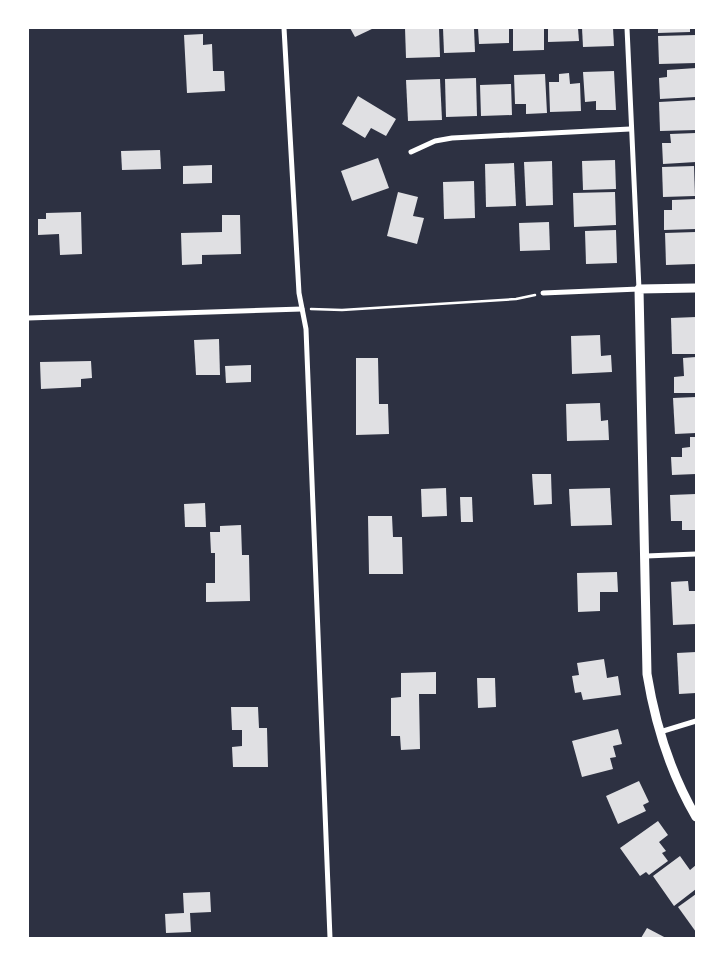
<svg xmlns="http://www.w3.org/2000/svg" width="724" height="966" font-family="'PT Sans',sans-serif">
  <rect width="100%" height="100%" fill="#2d3142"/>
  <g fill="#e0e0e3">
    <polygon points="350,28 374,28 355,37"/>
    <polygon points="405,28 439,28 440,57 406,58"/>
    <polygon points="443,28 474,28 475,52 444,53"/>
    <polygon points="478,28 509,28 509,43 479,44"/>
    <polygon points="513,28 544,28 544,50 513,51"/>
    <polygon points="548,28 578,28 579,41 548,42"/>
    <polygon points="582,28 613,28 614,46 583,47"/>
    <polygon points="658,28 690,28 690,32 658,33"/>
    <polygon points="203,34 203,45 212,44 213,71 224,71 225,91 187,93 184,35"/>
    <polygon points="696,35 696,63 659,64 658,36"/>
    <polygon points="696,68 696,97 660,99 659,78 667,77 667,70"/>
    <polygon points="614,71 616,110 596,110 596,101 585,102 583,72"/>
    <polygon points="569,73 570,84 580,83 581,111 550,112 549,82 559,82 559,74"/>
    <polygon points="545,74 547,113 526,114 526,104 515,104 514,75"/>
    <polygon points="476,78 477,116 446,117 445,79"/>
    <polygon points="440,79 442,120 408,121 406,80"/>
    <polygon points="511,84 512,115 481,116 480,85"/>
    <polygon points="358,96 396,119 386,136 371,128 365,138 342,124"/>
    <polygon points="696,100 696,130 660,131 659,102"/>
    <polygon points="696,133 696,162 663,164 662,143 671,143 670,134"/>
    <polygon points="160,150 161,169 122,170 121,151"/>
    <polygon points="378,158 389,188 352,201 341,171"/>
    <polygon points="615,160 616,189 583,190 582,161"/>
    <polygon points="552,161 553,205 526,206 524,162"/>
    <polygon points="514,163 516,206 486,207 485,164"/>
    <polygon points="212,165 212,183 183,184 183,166"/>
    <polygon points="694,166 695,196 663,197 662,167"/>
    <polygon points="474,181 475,218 444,219 443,182"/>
    <polygon points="398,192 418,197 413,216 424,218 417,244 387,236"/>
    <polygon points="615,192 616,225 574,227 573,193"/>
    <polygon points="696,199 696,229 664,230 664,210 672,210 672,200"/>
    <polygon points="81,212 82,254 60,255 59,234 38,235 38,219 46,219 46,213"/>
    <polygon points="222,215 240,215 241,254 202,255 202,264 182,265 181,233 222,232"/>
    <polygon points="549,222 550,250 520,251 519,223"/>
    <polygon points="616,230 617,263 586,264 585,231"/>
    <polygon points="696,232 696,264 666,265 665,233"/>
    <polygon points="696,317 696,354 672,354 671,318"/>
    <polygon points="600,335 601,356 611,355 612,372 572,374 571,336"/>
    <polygon points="219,339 220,375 196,375 194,340"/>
    <polygon points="696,357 696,393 674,393 674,377 684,376 683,358"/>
    <polygon points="356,358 378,358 379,404 388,404 389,434 356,435"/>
    <polygon points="91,361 92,378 81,379 81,387 41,389 40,362"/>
    <polygon points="251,365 251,382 226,383 225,366"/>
    <polygon points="696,397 696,433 675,434 673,398"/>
    <polygon points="600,403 601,421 608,420 609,440 567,441 566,404"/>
    <polygon points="690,437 696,437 696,474 672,475 671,457 682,457 682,448 690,447"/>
    <polygon points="532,474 551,474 552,504 534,505"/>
    <polygon points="446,488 447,516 422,517 421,489"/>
    <polygon points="610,488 612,525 571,526 569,489"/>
    <polygon points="696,494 696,530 682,530 682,521 671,521 670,495"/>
    <polygon points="460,497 472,497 473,522 461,522"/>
    <polygon points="205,503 206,527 185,527 184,504"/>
    <polygon points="368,516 392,516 393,537 402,537 403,574 369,574"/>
    <polygon points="241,525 242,555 249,555 250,601 206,602 206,583 215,583 215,553 211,553 210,532 220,532 220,526"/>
    <polygon points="617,572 618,592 600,592 600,611 578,612 577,573"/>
    <polygon points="688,581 689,591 696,591 696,624 673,625 671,582"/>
    <polygon points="696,652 696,693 679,694 677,653"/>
    <polygon points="604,659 607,678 618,676 621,695 583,700 581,692 575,693 572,676 579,675 577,663"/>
    <polygon points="436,672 436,694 419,694 420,749 401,750 400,736 391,736 391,698 401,697 401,673"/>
    <polygon points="477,678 495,678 496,707 478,708"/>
    <polygon points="231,707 258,707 259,728 267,728 268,767 233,767 232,747 242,746 242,730 232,730"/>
    <polygon points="618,729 622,744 613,746 616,757 610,758 613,769 582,777 572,741"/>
    <polygon points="639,781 649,802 643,805 646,811 618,824 606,796"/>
    <polygon points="658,821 668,835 659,842 666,851 662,853 668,861 649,875 646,872 640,876 620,848"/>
    <polygon points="680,856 690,870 696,865 696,889 674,906 653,876"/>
    <polygon points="210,892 211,912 190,913 191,932 166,933 165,914 184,913 183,893"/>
    <polygon points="696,894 696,932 678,907"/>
    <polygon points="647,928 666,938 641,938"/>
  </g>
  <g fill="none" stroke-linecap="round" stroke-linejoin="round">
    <polyline stroke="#fff" stroke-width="2.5" points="311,309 342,310 516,299 535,295"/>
    <g stroke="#fff" stroke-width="5">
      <polyline points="284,28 299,293 306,329 330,938"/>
      <polyline points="411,152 435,141 452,138 630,129"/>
      <polyline points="543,293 639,289 627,28"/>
      <polyline points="28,318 302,309"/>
      <polyline points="646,556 696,554"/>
      <polyline points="660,732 696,721"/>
    </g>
    <path stroke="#fff" stroke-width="9" d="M696,288L639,289L647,674C655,723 671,774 696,817"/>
  </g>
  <rect width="724" height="966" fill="none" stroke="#ffffff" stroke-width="58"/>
</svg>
